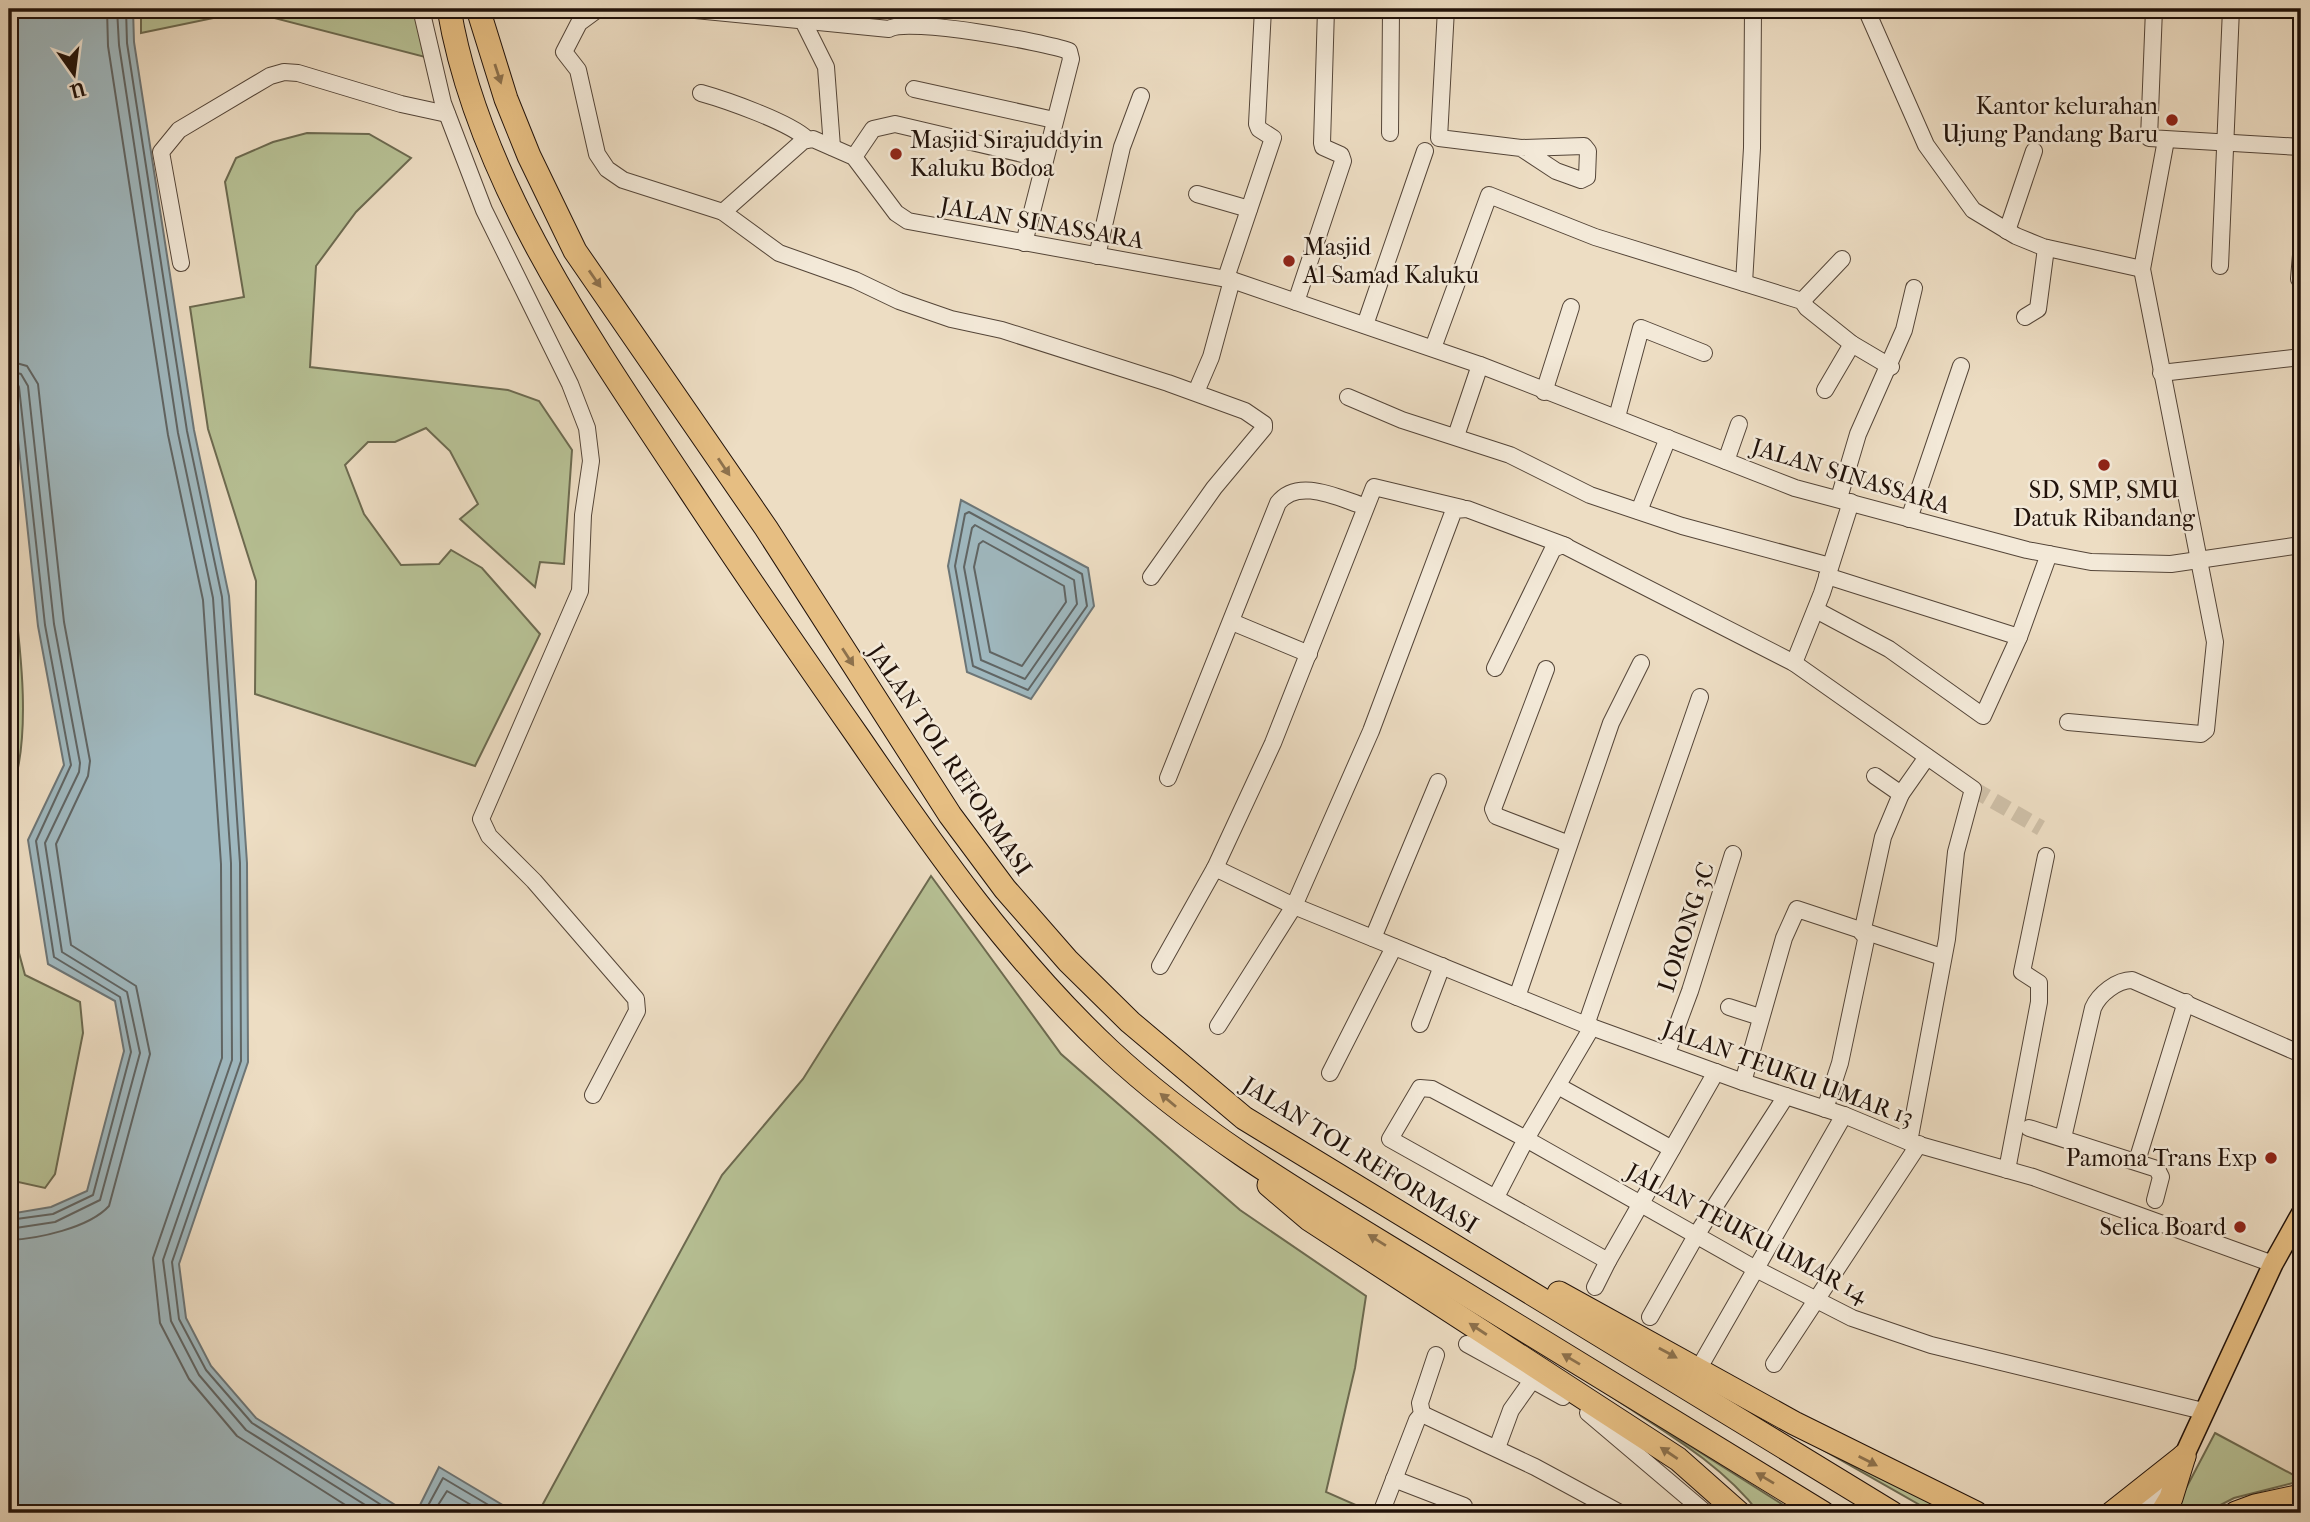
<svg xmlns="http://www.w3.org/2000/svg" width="2310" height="1522" font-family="'IM FELL French Canon',serif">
  <rect width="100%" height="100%" fill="#edddc3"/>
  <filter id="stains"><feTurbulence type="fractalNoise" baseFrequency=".00286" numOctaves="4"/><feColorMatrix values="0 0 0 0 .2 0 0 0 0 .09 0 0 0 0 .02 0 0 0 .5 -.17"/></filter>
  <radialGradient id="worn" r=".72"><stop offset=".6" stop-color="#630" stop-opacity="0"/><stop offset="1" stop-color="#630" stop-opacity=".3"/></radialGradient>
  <g fill="#b7c195" stroke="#6c6a50" stroke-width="2">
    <polygon points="141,9 418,9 425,57 247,11 141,33"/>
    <polygon points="307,133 369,134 411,158 356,212 316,266 310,367 508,390 539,401 572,450 564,564 540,562 535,587 460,519 478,504 450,451 426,428 395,442 368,442 345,465 364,514 401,565 439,564 451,550 482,568 540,634 475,766 255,694 256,581 208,429 190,307 244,297 225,182 236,158 273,142"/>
    <path d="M9,555C17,623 36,736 9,798Z"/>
    <polygon points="9,827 18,832 19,953 25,975 80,1002 83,1033 55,1174 45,1188 9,1180"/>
    <polygon points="931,876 1061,1054 1240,1210 1366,1296 1355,1368 1326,1492 1365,1509 1364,1513 538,1513 722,1175 803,1079"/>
    <path d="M1600,1389L1796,1513H1759C1719,1460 1654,1426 1600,1389Z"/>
    <polygon points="1760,1414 1959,1513 1934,1513"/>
    <polygon points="2215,1433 2301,1479 2301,1481 2234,1498 2205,1513 2173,1513"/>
  </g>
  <g fill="#9fb8bf" stroke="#6d7677" stroke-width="2">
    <polygon points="9,9 133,9 134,42 194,430 229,596 247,863 248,1062 179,1264 186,1318 211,1366 256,1418 408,1513 9,1513 9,1214 51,1207 87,1191 124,1051 115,1001 48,964 28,840 64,765 38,626 9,356"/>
    <polygon points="961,500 1088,568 1094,606 1031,699 967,672 948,566"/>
    <polygon points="439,1467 516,1513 416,1513"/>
  </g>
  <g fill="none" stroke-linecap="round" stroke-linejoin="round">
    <g stroke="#606564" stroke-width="2">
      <polyline points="107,9 108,46 168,435 203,600 221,864 222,1058 153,1258 160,1323 189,1379 237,1436 358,1513"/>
      <polyline points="117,9 119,45 178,433 213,598 231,863 232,1060 163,1260 171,1321 199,1375 246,1430 378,1513"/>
      <polyline points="126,9 127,43 187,431 222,597 240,863 241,1061 172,1262 179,1319 206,1370 252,1423 394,1513"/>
      <path d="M9,361L27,366L38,384L64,622L90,761L88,776L56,844L71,945L136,986L150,1054L109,1206C89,1228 37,1239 9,1240"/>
      <polyline points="9,371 21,374 28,386 54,624 80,763 79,772 45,843 62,952 127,992 140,1053 100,1200 55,1222 9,1229"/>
      <polyline points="9,380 16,381 19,387 45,625 71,765 36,841 54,957 120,997 131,1052 93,1195 53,1214 9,1220"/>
      <polygon points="969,512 1082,574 1087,606 1028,690 973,666 955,566 965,514"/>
      <polygon points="975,525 1074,580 1077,604 1025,679 981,660 964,567 972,528"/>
      <polygon points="983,541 1064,586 1066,602 1022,666 990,652 974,567 979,544"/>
      <polyline points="424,1513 443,1478 502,1513"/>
      <polyline points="433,1513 447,1491 485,1513"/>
    </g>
    <polyline stroke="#cebfa7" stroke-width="16" stroke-dasharray="16 8" stroke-linecap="butt" points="1973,789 2041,828"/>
    <g stroke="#544538" stroke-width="18">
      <g id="minor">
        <polyline points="421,9 443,103 484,210 570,384 587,428 591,461 583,515 580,591 481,819 489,836 534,881 636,999 637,1011 593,1095"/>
        <polyline points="598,9 579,23 564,52 578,70 597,154 607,169 623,180 723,212 779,253 855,280 899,301 951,319 1002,330 1168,383 1245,411 1264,424 1264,428 1214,488 1151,577"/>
        <path d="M685,9L889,29C908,17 1044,42 1069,51L1071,59L1024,243"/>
        <polyline points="1446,9 1439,138 1521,148 1556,171 1581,180 1587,177 1588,151 1584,146 1521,148"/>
        <polyline points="1866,9 1926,145 1973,210 2016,236 2043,247 2142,269"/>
        <polyline points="2154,9 2149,138 2301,147"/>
        <polyline points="799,13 826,67 832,147"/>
        <polyline points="914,89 1054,120"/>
        <path d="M701,93C726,100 789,122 807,139"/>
        <polyline points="1390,133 1391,9"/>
        <polyline points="854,157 873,129 895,124 1044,159"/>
        <polyline points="1197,194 1249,209"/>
        <polyline points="723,212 803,141 813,139 854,157 896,213 908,221 1232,280 1480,365 1795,488 2027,550 2091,562 2171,564 2301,545"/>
        <polyline points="2007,231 2034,151"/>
        <polyline points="1097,256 1122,147 1141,96"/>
        <polyline points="181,263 161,152 179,130 270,76 284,72 298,73 401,104 447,114"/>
        <polyline points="2220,266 2231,9"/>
        <polyline points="1226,278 1273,138 1259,129 1257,124 1263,9"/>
        <polyline points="2299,279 2301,255"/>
        <polyline points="1744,283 1752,148 1753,9"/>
        <polyline points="1802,301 1842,259"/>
        <polyline points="1296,302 1343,161 1341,155 1323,147 1322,143 1326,9"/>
        <polyline points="2025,317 2038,309 2046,248"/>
        <polyline points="1365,325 1425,151"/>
        <polyline points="1433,348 1489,195 1595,237 1802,301 1807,308 1852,344 1891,367"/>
        <polyline points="2161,373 2301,357"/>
        <polyline points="1825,390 1852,344"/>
        <polyline points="1196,392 1211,357 1232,280"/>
        <polyline points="1544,392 1571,307"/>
        <polyline points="1348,397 1402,420 1510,455 1590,495 1682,526 1830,566"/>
        <polyline points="1617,417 1641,328 1704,353"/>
        <polyline points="1456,436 1480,365"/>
        <polyline points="1726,461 1739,424"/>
        <polyline points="1839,498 1858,434 1904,330 1914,288"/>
        <polyline points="1639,511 1668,438"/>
        <polyline points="1909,519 1961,366"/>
        <polyline points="1827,576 2019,637"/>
        <polyline points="1816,610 1889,649 1983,716 2019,637 2049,554"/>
        <polyline points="1232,622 1309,654"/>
        <polyline points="1794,663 1822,593 1851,502"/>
        <polyline points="1495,668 1553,549 1563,545 1794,663 1973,789 1956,852 1947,939 1909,1142"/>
        <polyline points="1546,669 1493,809 1496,816 1569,844"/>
        <polyline points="2068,722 2201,734 2206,730 2215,642 2142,269 2166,140"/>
        <polyline points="1875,776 1901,794 1927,757"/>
        <path d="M1168,778L1278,503C1298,477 1338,498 1364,506"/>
        <polyline points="1215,868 1273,743 1374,487 1462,508"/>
        <polyline points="1862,933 1883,837 1901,794"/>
        <polyline points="1373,938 1438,782"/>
        <polyline points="1160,966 1215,868 1294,906 1371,731 1454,510 1467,509 1566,546"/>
        <polyline points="1517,997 1611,723 1641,663"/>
        <polyline points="1729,1007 1760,1017"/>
        <polyline points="1420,1024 1442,966"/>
        <polyline points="1586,1025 1700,697"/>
        <polyline points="1218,1026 1294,906 1586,1025 1743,1082 1844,1115 1909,1142 2033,1177 2273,1264"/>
        <polyline points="1592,1027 1526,1139 1754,1268 1852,1318 1931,1345 2203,1411"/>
        <polyline points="1667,1053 1690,991 1733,854"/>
        <polyline points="1330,1073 1394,947"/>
        <polyline points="1743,1082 1784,938 1797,909 1942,957"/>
        <polyline points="1558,1086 1672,1149"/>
        <polyline points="1825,1109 1840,1063 1867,935"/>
        <polyline points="2029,1128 2157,1169 2161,1177 2155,1200"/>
        <path d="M2063,1138L2093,1008C2099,994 2117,980 2132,980L2301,1054"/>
        <polyline points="2137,1161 2186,1002"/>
        <polyline points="2007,1170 2039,1002 2039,983 2022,972 2046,856"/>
        <polyline points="1496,1197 1526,1139 1432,1089 1420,1088 1390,1139 1608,1261 1716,1072"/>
        <polyline points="1595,1287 1608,1261"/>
        <polyline points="1650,1317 1697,1234 1786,1096"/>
        <polyline points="1467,1344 1563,1397"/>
        <polyline points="1703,1361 1844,1115"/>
        <polyline points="1774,1364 1919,1144"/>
        <polyline points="1588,1413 1706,1513"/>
        <polyline points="1422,1414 1535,1467 1620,1513"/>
        <polyline points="1497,1448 1511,1410 1533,1379"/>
        <polyline points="1394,1479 1464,1506"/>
        <polyline points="1381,1513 1417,1420 1422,1414 1420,1403 1436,1355"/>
        <polyline points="2145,1513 2173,1472"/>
      </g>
    </g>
    <g stroke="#21120a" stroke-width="22">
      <polyline id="major" points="2184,1456 2273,1264 2301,1214"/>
    </g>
    <g stroke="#21120a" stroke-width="25">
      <g id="highway">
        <path d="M449,9C478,181 592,343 687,486C743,571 801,655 859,738C934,848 1011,958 1109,1050C1203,1138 1319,1204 1428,1271C1560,1352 1692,1433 1823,1513"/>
        <polyline points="478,9 506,99 529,156 575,251 766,528 950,815 1005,889 1068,961 1130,1022 1244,1118 1892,1513"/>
        <polyline points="1269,1185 1309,1219 1678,1459 1739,1513"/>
        <polyline points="1559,1293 1794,1423 1976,1513"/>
        <polyline points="2112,1513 2184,1456"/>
        <polyline points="2162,1513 2171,1498 2184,1456"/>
        <polyline points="2236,1513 2255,1506 2301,1496"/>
      </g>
    </g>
    <use href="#minor" stroke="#f3e9d8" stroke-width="16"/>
    <use href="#major" stroke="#e6be82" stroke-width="19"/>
    <use href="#highway" stroke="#e6be82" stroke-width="23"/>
  </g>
  <defs><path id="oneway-solid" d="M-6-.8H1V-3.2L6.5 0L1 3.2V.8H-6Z" transform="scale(1.75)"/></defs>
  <g fill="#8d714c">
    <use href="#oneway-solid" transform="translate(498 74) rotate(72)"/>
    <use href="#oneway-solid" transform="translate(595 279) rotate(55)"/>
    <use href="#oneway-solid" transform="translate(724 467) rotate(56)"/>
    <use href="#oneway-solid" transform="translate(848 657) rotate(57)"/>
    <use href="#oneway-solid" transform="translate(1168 1100) rotate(-140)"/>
    <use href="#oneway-solid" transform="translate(1377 1240) rotate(-148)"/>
    <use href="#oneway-solid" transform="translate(1478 1329) rotate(-147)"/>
    <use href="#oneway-solid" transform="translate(1668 1353) rotate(29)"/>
    <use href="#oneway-solid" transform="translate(1571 1359) rotate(-149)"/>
    <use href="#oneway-solid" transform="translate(1669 1453) rotate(-146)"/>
    <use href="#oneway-solid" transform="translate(1868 1461) rotate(27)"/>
    <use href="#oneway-solid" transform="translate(1765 1478) rotate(-149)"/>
  </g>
  <g fill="#8f2418" stroke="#f3e9d8" stroke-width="2.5">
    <circle cx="2172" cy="120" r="7"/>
    <circle cx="896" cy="154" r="7"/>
    <circle cx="1289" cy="261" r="7"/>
    <circle cx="2104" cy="465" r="7"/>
    <circle cx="2271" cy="1158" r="7"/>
    <circle cx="2240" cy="1227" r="7"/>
  </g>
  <g text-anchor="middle" stroke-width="5" stroke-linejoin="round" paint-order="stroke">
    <g font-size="24" fill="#21120a" stroke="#f3e9d8" text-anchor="end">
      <text x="2158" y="114">Kantor kelurahan<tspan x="2158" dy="28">Ujung Pandang Baru</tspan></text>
      <text x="910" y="148" text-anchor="start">Masjid Sirajuddyin<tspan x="910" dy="28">Kaluku Bodoa</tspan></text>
      <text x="1303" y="255" text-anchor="start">Masjid<tspan x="1303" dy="28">Al-Samad Kaluku</tspan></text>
      <text x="2104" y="498" text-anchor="middle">SD, SMP, SMU<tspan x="2104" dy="28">Datuk Ribandang</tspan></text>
      <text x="2257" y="1166">Pamona Trans Exp</text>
      <text x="2226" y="1235">Selica Board</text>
    </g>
    <g font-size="24" fill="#21120a" stroke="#f3e9d8">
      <text transform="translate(1042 223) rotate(10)" y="8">JALAN SINASSARA</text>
      <text transform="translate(1851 476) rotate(17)" y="8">JALAN SINASSARA</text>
      <text transform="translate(950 760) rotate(56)" y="8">JALAN TOL REFORMASI</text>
      <text transform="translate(1686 927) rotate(-72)" y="8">LORONG 3C</text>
      <text transform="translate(1788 1073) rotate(20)" y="8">JALAN TEUKU UMAR 13</text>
      <text transform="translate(1360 1155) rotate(32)" y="8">JALAN TOL REFORMASI</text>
      <text transform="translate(1747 1233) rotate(28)" y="8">JALAN TEUKU UMAR 14</text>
    </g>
  </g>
  <rect width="2310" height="1522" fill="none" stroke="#edddc3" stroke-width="35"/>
  <rect x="10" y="10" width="2289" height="1501" fill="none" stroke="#21120a" stroke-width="3.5"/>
  <rect x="18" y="18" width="2275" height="1487" fill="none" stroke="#21120a" stroke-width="2"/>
  <g transform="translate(74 74) rotate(166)" stroke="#f3e9d8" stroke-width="5" paint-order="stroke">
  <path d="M0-5L12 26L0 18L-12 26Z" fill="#21120a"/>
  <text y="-10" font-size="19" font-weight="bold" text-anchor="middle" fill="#21120a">U</text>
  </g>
  <rect width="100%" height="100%" filter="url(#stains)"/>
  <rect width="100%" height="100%" fill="url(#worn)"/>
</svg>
